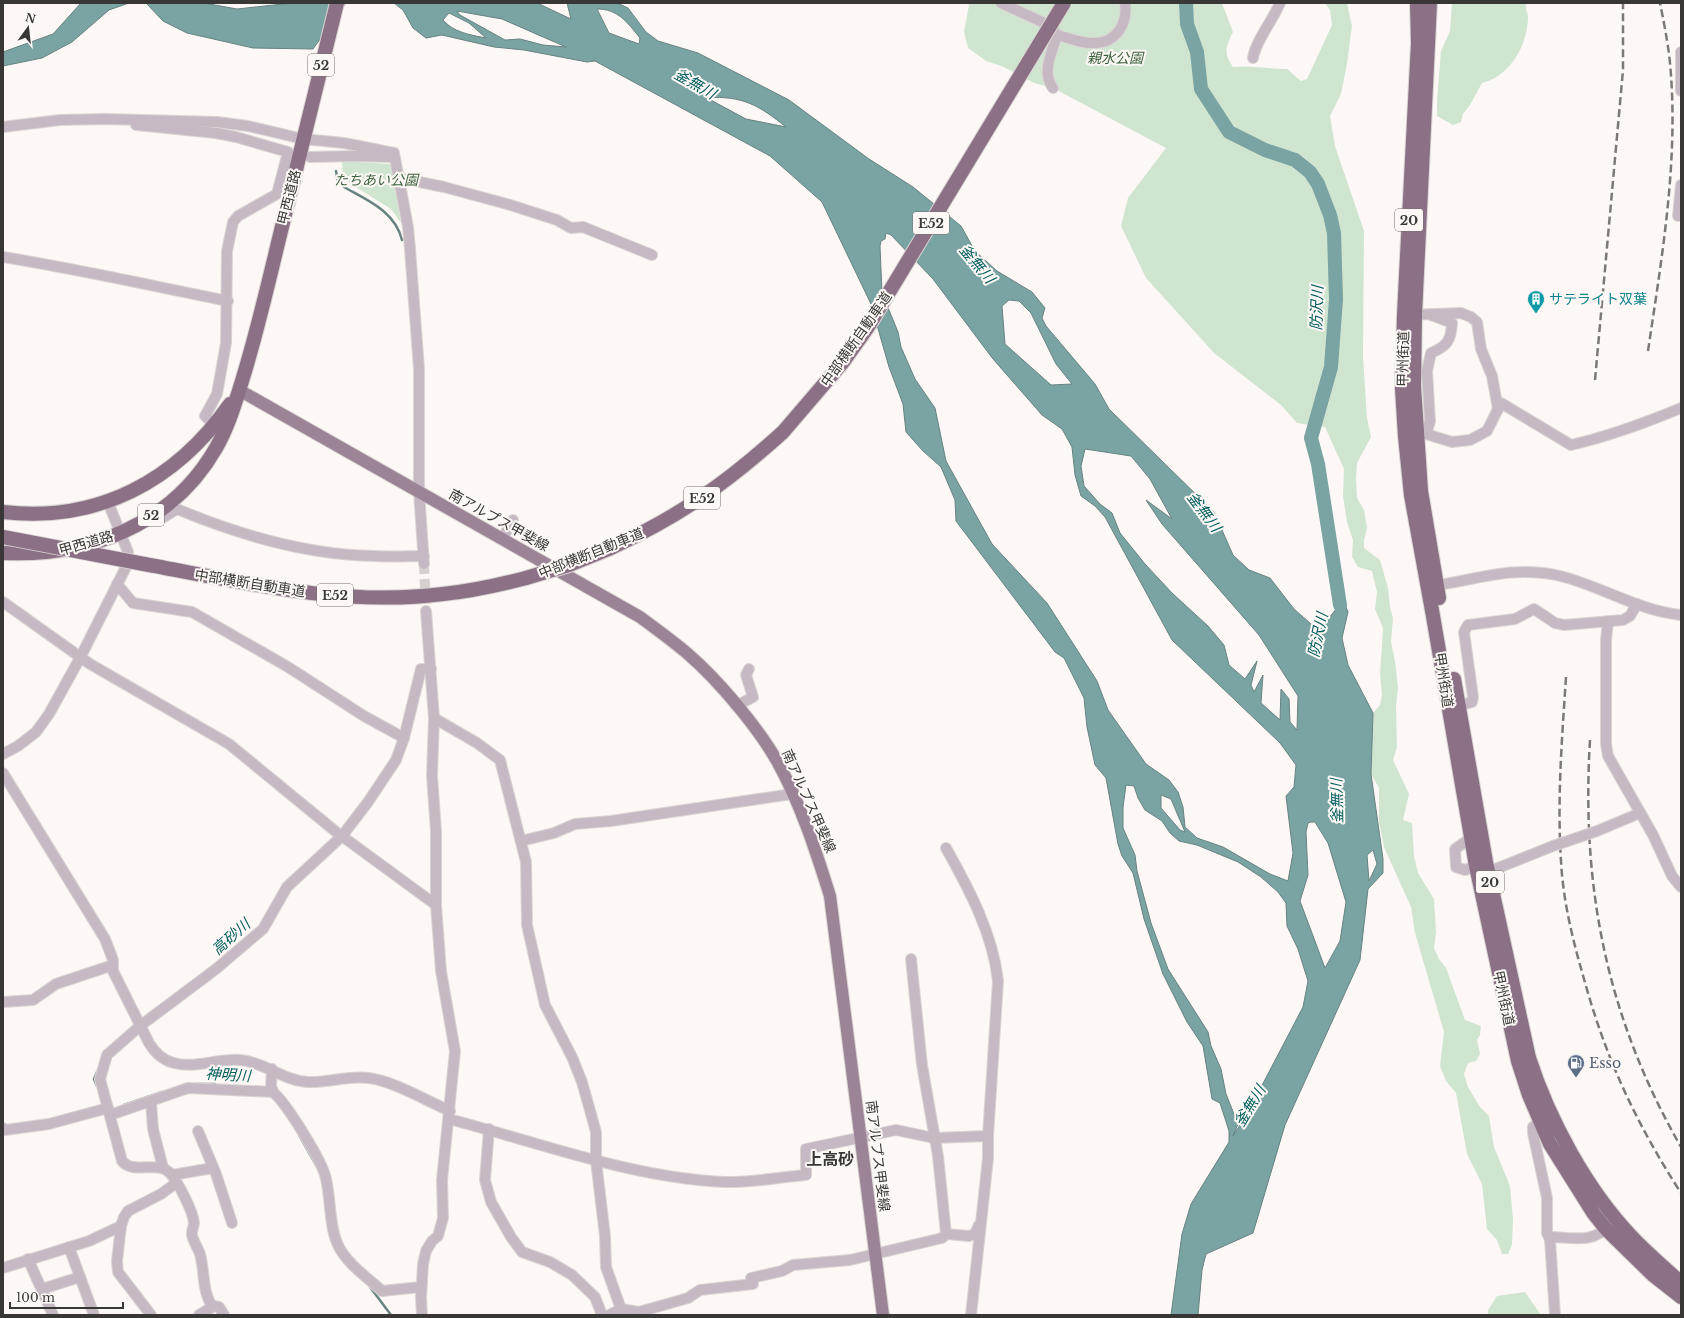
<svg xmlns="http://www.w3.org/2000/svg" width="1684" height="1318" font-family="'Libre Baskerville','Noto Sans JP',serif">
  <rect width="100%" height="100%" fill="#fdf8f5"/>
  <g fill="#d0e5d0">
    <path d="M966,3H1222L1233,32C1226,46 1223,53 1233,67C1253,65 1267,69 1287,69L1301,81L1307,79L1332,25L1330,10L1325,3H1347L1352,26L1347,64L1341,94L1330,116L1335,146L1364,231L1363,356L1367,418L1371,437L1357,463L1356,479L1357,498L1364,510L1367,528L1364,540V548L1380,560L1388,588L1390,607L1393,618L1391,642L1395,661L1398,687L1396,707L1397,747L1393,760L1409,794L1403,820L1412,823L1414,856L1418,873L1434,899L1436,932L1434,948L1439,959L1446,968L1465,1020L1481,1026L1480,1035L1477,1040L1480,1054L1476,1061L1468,1063L1464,1074L1468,1087L1480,1107L1489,1116L1494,1147L1510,1186L1513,1219L1512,1245L1508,1254H1502L1497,1240L1487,1229L1482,1184L1467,1154L1456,1093L1446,1081L1440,1066L1444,1032L1415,933L1411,907L1384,847L1379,822V788L1371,774L1373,713L1380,705L1382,695L1380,675L1383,628L1375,609L1377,592L1372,571L1358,567L1352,557L1353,540L1347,522L1343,496L1344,469L1325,427L1297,423L1281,405L1214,353L1146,278L1121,226L1128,198L1166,148L1053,88L1034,83L1004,67L986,61L968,48L964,32L969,5Z"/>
    <path d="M1452,3H1526C1525,9 1528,12 1528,18C1527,46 1510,76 1482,83L1470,105L1463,114L1461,122L1453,125L1437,116V100L1441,51L1450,31Z"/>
    <polygon points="342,161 391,164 401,223 391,209 343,179"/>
    <polygon points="1525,1292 1541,1315 1488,1315 1488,1310 1497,1296"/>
  </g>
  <g fill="#7aa3a3" stroke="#668382" fill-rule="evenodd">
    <polygon points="81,3 129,3 109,10 72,42 42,58 3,66 3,52 53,34"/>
    <polygon points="146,3 204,3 237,9 292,3 346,3 313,49 253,48 187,33 163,21"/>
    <path d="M394,3H537L571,19L567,3H617L628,8L646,32L658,41L698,53L789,100L869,159L913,187L961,226L975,251L997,271L1032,292L1045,308L1042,318L1046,326L1095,384L1109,409L1214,512L1233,555L1249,570L1270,578L1294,609L1319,631L1336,609L1337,585L1348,612L1342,638L1348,665L1373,713L1371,774L1383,859V873L1368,889L1360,960L1285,1125L1253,1233L1206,1254L1202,1270L1198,1315H1171L1182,1234L1191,1204L1229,1142V1131L1220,1103L1212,1099L1203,1046L1187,1022L1163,974L1144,919L1133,873L1122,856L1118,844L1106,778L1095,765L1087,727L1084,698L1064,658L1055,652L956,521L955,500L941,467L923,451L906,432L903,404L889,367L871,304L822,202L770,156L595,61L587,62L524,50L494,47L442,35L426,38L413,28L403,10ZM597,9C618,9 627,22 640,38L639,44L609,33ZM457,11L502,19L566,47L543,45L520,39L505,40L460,15ZM449,13L469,23L486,38C470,35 453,32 443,20ZM707,98C742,95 760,106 786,127L746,119ZM886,233L891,235L933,279L993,359L1042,415L1062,429L1072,447L1075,475L1081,496L1095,506L1105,517L1172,640L1280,743L1296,765L1294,787L1286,796L1293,853L1288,881L1270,874L1223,847L1197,838L1185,827L1183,807L1178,792L1169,780L1146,764L1108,710L1097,681L1047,603L992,544L946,461L935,408L915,379L901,347L898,332L882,293L880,246L881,241L885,239ZM1009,300L1019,301L1031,313L1056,364L1072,384L1051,385L1005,344L1002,306ZM1085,449L1131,456L1150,479L1172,519L1146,500L1162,524L1259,635L1298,696L1297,730L1290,722L1289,699L1281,689L1280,720L1261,703L1263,675L1254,692L1251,685L1257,661L1245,679L1229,665L1224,645L1208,626L1172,593L1145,564L1120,533L1112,513L1100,504L1084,486L1081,466ZM1126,785L1134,786L1138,798L1145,810L1162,821L1170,833L1179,841L1197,845L1238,862L1261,877L1278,892L1286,903L1287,926L1298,949L1308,981L1303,1007L1247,1114L1233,1136L1238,1124L1226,1094L1221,1069L1211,1046L1208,1032L1168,969L1151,923L1137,871L1135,855L1123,828V807ZM1161,795L1171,799L1185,832L1180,830L1161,808ZM1311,822H1315L1328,843L1346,902L1340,941L1325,968L1300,901L1308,875L1306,832L1308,823ZM1373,850L1377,864L1369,881L1367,855Z"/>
  </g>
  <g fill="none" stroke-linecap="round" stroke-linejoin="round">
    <g stroke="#668382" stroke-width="2.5">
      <path d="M336,171L338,182L344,187C367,200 395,211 402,240"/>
      <polyline points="97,1072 94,1079 97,1086"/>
      <polyline points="196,1084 215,1084"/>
      <polyline points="124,1105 162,1092"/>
      <polyline points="299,1135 317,1167"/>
      <polyline points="370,1287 391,1315"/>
    </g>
    <polyline stroke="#7aa3a3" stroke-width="14" points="1186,3 1187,24 1197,52 1201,89 1229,132 1265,150 1295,160 1310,172 1318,184 1330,215 1334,233 1336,299 1331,367 1311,438 1318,464 1340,605"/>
    <polyline stroke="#d6d1cf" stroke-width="10" stroke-dasharray="10 5" stroke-linecap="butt" points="424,564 426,611"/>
    <g stroke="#dad5d3" stroke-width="12">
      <g id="minor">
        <path d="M1001,3L1051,26L1057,35C1069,38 1082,44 1094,43C1116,43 1128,24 1125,3"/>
        <polyline points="1681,52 1681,91"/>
        <path d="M1253,58C1255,42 1273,20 1280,3"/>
        <path d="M1053,88C1041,72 1052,53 1057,35"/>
        <polyline points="136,125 216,133 236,137 288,152 277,194 238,216 233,222 227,251 226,343 217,394 205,416 215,426"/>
        <polyline points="3,127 60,120 105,119 217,122 248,126 303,139 344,143 394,153 408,227 410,249 419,369 419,492 424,564"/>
        <polyline points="310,157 356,156 392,157"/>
        <polyline points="400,178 444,187 507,204 557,220 571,228 583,227 652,255"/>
        <polyline points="1681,185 1678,216 1681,215"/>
        <path d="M3,257C78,269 153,286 228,301"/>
        <polyline points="1409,315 1461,313 1471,317 1477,322 1481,349 1492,376 1498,409"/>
        <path d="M1417,434H1426L1452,442L1470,440L1487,431L1501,403L1571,445C1610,436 1645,423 1681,408"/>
        <path d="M1426,434L1430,421L1427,371L1431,353C1447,346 1451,341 1452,323L1431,315"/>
        <path d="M155,513L164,517L177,509C239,535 307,555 375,556C392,557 408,556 424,556"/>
        <polyline points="502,539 513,520"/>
        <polyline points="117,584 133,603 192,612 288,667 364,716 404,738"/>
        <path d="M1431,586C1477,580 1512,565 1560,576C1601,586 1639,611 1681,615"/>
        <polyline points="3,602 90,664 229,744 335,831 436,905"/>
        <polyline points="1608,621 1606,640 1606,744 1608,756 1653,835 1672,876 1681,887"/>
        <polyline points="736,706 753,697 746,675 749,669"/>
        <polyline points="1458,706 1472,702 1473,697 1464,632 1468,625 1515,619 1534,609 1555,623 1564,625 1623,620 1630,616 1637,604"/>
        <polyline points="434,718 477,743 500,760 526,862 527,925 545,1005 572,1057 582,1082 596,1132 596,1161 605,1236 606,1267 621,1309"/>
        <polyline points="3,754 18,746 36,732 49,714 80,658 126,567 128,552 108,502"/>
        <path d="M3,773L105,939L113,960V971L149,1043C155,1053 162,1060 174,1063C195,1069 218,1058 240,1060C264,1062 284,1081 308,1082C328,1083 349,1075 369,1078C393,1081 427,1101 450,1111"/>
        <polyline points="1597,831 1640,813"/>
        <polyline points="1470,836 1468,840 1455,849 1456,867 1465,870 1482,864"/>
        <polyline points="521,841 554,833 575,824 611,821 792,794"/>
        <path d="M946,848C969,889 993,934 998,981L988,1136V1158L971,1315"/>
        <polyline points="1488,872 1553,846"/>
        <polyline points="3,1002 33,1000 56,984 113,965"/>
        <polyline points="272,1069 271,1086 273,1092"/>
        <polyline points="151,1102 153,1129 163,1168"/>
        <path d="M110,1115L188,1088L273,1092C287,1104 323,1162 326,1179C331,1200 329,1226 338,1245C346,1263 368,1278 382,1291L421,1287"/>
        <path d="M449,1119C537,1142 632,1178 724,1182C751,1183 779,1177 806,1175V1149L896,1130L934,1138L988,1136"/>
        <polyline points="1540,1122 1533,1127 1533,1133 1547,1198 1547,1233 1550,1240"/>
        <polyline points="3,1128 5,1130 49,1124 108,1108"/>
        <polyline points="489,1129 485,1180 491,1202 511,1237 522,1252 550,1262 572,1275 595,1297 602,1315"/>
        <polyline points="198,1131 216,1174 232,1223"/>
        <polyline points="172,1175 213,1168"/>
        <polyline points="946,1234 969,1236 975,1234 979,1225"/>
        <polyline points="69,1247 94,1315"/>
        <polyline points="28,1259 53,1315"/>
        <polyline points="3,1268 89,1241 121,1226"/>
        <polyline points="751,1278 782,1271 793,1265 850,1260 942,1238 946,1234 938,1156 922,1065 911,959"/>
        <polyline points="42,1289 80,1277"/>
        <path d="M212,1307C209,1301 206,1294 205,1287C203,1276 203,1265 200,1254C198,1248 193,1241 192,1235C191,1231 194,1227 194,1223C193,1211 178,1182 170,1173C158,1160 133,1175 122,1161L100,1079L107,1055L140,1026L216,969L263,929L287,887L342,836L368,802L396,760L404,738L421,669H431"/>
        <polyline points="151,1315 118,1272 117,1261 121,1226 124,1217 128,1211 161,1194 176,1183"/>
        <polyline points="199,1315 214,1306 219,1307 224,1315"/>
        <polyline points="422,1315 421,1298 423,1264 426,1251 432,1241 438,1236 443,1218 442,1180 455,1051 441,971 436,905 436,831 432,776 434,718 426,611"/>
        <polyline points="609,1315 621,1309 639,1312 688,1298 700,1290 753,1284"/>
        <path d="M1555,1315L1550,1240L1553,1237C1574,1238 1595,1243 1609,1225"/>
      </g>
    </g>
    <g stroke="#dad5d3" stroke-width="14">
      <path id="major" d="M239,390L640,617C656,629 673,641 688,654C718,680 757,726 777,761C800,802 816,851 830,896L883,1315"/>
    </g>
    <g stroke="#dad5d3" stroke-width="16">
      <g id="highway">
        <polyline points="1417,3 1418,43 1404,315 1402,388 1405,436 1411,495 1433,616 1476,866 1518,1061 1529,1095 1550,1144 1594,1214 1606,1229 1653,1275 1681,1297"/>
        <polyline points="1430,3 1415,314 1414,387 1421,491 1439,598"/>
        <path d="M3,512C98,523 176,481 230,404"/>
        <path d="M611,548C680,516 727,483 783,432"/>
        <path d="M3,553C88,557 172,525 216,448C228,427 235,404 242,381C256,336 267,289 278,243C297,163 317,83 337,3"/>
        <path d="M144,564C242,582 343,607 443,594C472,591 499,585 526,578"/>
        <path d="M1454,679L1486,862L1529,1058C1549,1120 1587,1190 1632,1237C1647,1253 1665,1268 1681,1283"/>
      </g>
    </g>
    <use href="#minor" stroke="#c6b9c4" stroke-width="10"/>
    <use href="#major" stroke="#9b8496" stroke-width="12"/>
    <use href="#highway" stroke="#8b7086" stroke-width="14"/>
    <g stroke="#7b7876" stroke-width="2.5" stroke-dasharray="8 4" stroke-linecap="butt">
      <path d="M1648,351C1662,256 1679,159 1670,63C1668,43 1664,23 1660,3"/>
      <polyline points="1595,380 1623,70 1623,3"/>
      <path d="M1566,677C1562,738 1557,800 1561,861C1563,901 1573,941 1584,979C1606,1059 1636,1123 1681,1193"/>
      <path d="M1590,740C1581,888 1607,1018 1681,1147"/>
    </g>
    <g stroke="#dad5d3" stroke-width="12" stroke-linecap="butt">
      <polyline id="minor-bridge" points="1553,846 1597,831"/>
    </g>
    <g stroke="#dad5d3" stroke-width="16" stroke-linecap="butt">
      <g id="highway-bridge">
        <polyline points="783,432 843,362 868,327 1064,3"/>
        <polyline points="3,537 144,564"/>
        <polyline points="526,578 569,565 611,548"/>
      </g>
    </g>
    <use href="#minor-bridge" stroke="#c6b9c4" stroke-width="10"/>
    <use href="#highway-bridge" stroke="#8b7086" stroke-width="14"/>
  </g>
  <defs>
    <g id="building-pin" transform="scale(0.9)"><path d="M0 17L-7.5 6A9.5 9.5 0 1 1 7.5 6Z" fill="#0f9aa8" stroke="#fdf8f5"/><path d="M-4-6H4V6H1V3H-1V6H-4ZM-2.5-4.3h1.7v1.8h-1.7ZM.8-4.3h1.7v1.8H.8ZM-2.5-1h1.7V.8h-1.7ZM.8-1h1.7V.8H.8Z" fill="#fff"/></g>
    <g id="fuel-pin" transform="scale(0.9)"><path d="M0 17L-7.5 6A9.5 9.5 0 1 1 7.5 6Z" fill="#5c6f8a" stroke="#fdf8f5"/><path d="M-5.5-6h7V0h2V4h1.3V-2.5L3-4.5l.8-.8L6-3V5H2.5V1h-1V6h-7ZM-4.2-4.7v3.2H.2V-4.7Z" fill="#fff"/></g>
  </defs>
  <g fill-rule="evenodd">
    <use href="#building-pin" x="1536" y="299"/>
    <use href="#fuel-pin" x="1576" y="1063"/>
  </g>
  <g text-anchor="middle" stroke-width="4" stroke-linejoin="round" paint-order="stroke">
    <g fill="#fdf8f5" stroke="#74716f" stroke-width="1">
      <rect x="308" y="54" width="26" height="22" rx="3"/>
      <rect x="1395" y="209" width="28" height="22" rx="3"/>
      <rect x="913" y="212" width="36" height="22" rx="3"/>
      <rect x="684" y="487" width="36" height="22" rx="3"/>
      <rect x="138" y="504" width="26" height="22" rx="3"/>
      <rect x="317" y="584" width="36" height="22" rx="3"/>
      <rect x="1476" y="871" width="28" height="22" rx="3"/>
    </g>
    <g font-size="13" font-weight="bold" fill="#393736">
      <text x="321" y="70">52</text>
      <text x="1409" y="225">20</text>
      <text x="931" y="228">E52</text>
      <text x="702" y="503">E52</text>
      <text x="151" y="520">52</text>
      <text x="335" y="600">E52</text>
      <text x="1490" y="887">20</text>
    </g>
    <g font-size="14" font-style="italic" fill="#3b623d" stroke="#fdf8f5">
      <text x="1115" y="63">親水公園</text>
      <text x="376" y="185">たちあい公園</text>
    </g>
    <g font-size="14" fill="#393736" stroke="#fdf8f5">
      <text transform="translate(289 197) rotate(-76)" y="5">甲西道路</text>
      <text transform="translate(856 339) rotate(-55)" y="5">中部横断自動車道</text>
      <text transform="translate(1403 359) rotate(-89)" y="5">甲州街道</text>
      <text transform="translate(499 520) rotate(29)" y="5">南アルプス甲斐線</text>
      <text transform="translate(86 543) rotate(-16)" y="5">甲西道路</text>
      <text transform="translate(591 553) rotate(-22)" y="5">中部横断自動車道</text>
      <text transform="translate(250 583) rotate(9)" y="5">中部横断自動車道</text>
      <text transform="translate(1444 680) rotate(81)" y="5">甲州街道</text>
      <text transform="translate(809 801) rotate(66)" y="5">南アルプス甲斐線</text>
      <text transform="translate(1504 998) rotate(78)" y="5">甲州街道</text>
      <text transform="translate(878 1156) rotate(83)" y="5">南アルプス甲斐線</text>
    </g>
    <g font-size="14" fill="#0d838f" stroke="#fdf8f5" text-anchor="start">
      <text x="1549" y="304">サテライト双葉</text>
    </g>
    <g font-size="14" fill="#4e5e75" stroke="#fdf8f5" text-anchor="start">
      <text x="1589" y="1068">Esso</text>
    </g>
    <g font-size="15" font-style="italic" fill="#005e5e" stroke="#fdf8f5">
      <text transform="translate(695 84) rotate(30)" y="5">釜無川</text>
      <text transform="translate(977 264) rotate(50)" y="5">釜無川</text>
      <text transform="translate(1317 308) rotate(-88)" y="5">防沢川</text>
      <text transform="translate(1204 512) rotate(53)" y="5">釜無川</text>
      <text transform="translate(1318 635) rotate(-78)" y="5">防沢川</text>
      <text transform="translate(1337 801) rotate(-91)" y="5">釜無川</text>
      <text transform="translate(231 937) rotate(-42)" y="5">高砂川</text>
      <text transform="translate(228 1075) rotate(3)" y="5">神明川</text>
      <text transform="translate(1250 1106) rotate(-59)" y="5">釜無川</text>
    </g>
    <g font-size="16" font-weight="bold" fill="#393736" stroke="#fdf8f5">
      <text x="830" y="1165">上高砂</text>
    </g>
  </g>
  <rect width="1684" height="1318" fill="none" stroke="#393736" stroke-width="8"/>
  <g transform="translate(28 28) rotate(15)" stroke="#fdf8f5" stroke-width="3" paint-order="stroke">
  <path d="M0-3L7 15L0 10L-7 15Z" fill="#393736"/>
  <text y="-6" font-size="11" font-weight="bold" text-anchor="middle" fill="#393736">N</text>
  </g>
  <path d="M10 1302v6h113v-6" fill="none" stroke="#393736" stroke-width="2"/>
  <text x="16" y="1302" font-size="12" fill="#393736" stroke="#fdf8f5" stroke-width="3" paint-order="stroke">100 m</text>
</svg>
